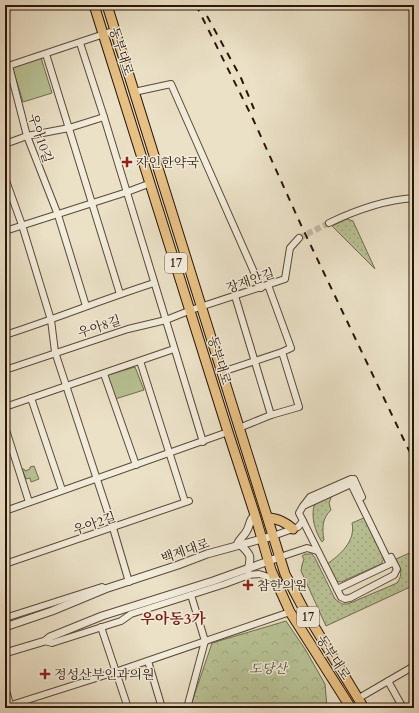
<svg xmlns="http://www.w3.org/2000/svg" width="419" height="713" font-family="Cardo,'Noto Serif KR',serif">
  <defs>
    <pattern id="grass-dots" width="8" height="8" patternUnits="userSpaceOnUse"><rect width="8" height="8" fill="#b8c295"/><path d="M2 2h.1M6 6h.1" fill="none" stroke="#9ea67f" stroke-width="1.8" stroke-linecap="round"/></pattern>
    <pattern id="forest-crowns" width="20" height="18" patternUnits="userSpaceOnUse"><rect width="20" height="18" fill="#b8c295"/><path d="M2 6a3 3 0 1 1 6 0M12 15a3 3 0 1 1 6 0" fill="none" stroke="#9ea67f"/></pattern>
  </defs>
  <rect width="100%" height="100%" fill="#ebe1c7"/>
  <filter id="stains"><feTurbulence type="fractalNoise" baseFrequency=".005" numOctaves="4"/><feColorMatrix values="0 0 0 0 .2 0 0 0 0 .09 0 0 0 0 .02 0 0 0 .5 -.17"/></filter>
  <radialGradient id="worn" r=".72"><stop offset=".6" stop-color="#630" stop-opacity="0"/><stop offset="1" stop-color="#630" stop-opacity=".3"/></radialGradient>
  <g fill="url(#grass-dots)" stroke="#716c4f">
    <polygon points="347,219 353,221 375,269 332,226"/>
    <path d="M332,495L329,503L331,510C322,518 322,529 324,540L322,542C315,532 310,515 315,503Z"/>
    <path d="M366,517L384,559L381,564L341,582L336,581L327,564C340,555 356,541 352,523Z"/>
    <path d="M414,551V583L408,588L326,626L301,571L302,565L304,559L302,556L305,554H312L315,558L335,599L342,604H348L397,583C404,573 400,569 396,559Z"/>
  </g>
  <polygon fill="url(#forest-crowns)" stroke="#716c4f" points="286,621 305,649 325,684 327,708 190,708 212,643"/>
  <g fill="#b8c295" stroke="#716c4f">
    <polygon points="41,58 52,93 23,102 12,66"/>
    <polygon points="135,367 144,390 115,399 108,375"/>
    <polygon points="34,466 39,479 31,482 30,478 26,479 22,469 24,469 25,471 30,469 30,467"/>
  </g>
  <g fill="none" stroke-linecap="round" stroke-linejoin="round">
    <polyline stroke="#c4b8a1" stroke-width="6" stroke-dasharray="6 3" stroke-linecap="butt" points="299,238 329,223"/>
    <g stroke="#5a4938" stroke-width="8">
      <g id="minor">
        <polyline points="80,43 104,117 203,442"/>
        <polyline points="46,54 120,294"/>
        <polyline points="9,66 27,136 58,215 86,306"/>
        <polyline points="5,67 116,30"/>
        <polyline points="134,92 171,84 261,288"/>
        <polyline points="5,144 27,136 69,128 104,117"/>
        <polyline points="5,178 22,225 51,320 55,352 113,528 129,582"/>
        <path d="M329,223C356,210 384,200 414,198"/>
        <polyline points="5,231 127,192 151,183"/>
        <polyline points="235,296 271,415"/>
        <path d="M5,335C55,319 104,299 154,283"/>
        <polyline points="140,361 185,502"/>
        <polyline points="5,370 128,329 166,320 191,310 285,279 290,248 299,238"/>
        <polyline points="222,372 282,352 291,348 268,285"/>
        <polyline points="104,374 136,465"/>
        <polyline points="31,398 62,490"/>
        <polyline points="5,407 174,349"/>
        <polyline points="5,427 29,502"/>
        <polyline points="239,428 271,415 299,407 282,352"/>
        <polygon points="351,484 390,564 337,589 299,513 303,506"/>
        <polyline points="304,505 310,497 351,479 354,479 362,497"/>
        <polyline points="5,511 228,432"/>
        <polyline points="273,536 298,527 303,521"/>
        <polyline points="280,557 307,548 317,551"/>
        <polyline points="5,564 189,501"/>
        <polyline points="337,589 341,597 345,599 350,598 394,575 397,569 391,557"/>
        <polyline points="5,618 102,587 105,589"/>
        <polyline points="101,627 128,708"/>
        <polyline points="45,641 52,643 121,621 131,614 225,584 249,575 259,574 275,579"/>
        <polyline points="148,661 162,708"/>
        <polyline points="388,681 403,708"/>
        <polyline points="5,687 11,708"/>
        <polyline points="359,698 414,666"/>
        <polyline points="5,707 115,672 290,612"/>
        <polyline points="187,708 205,641 191,595"/>
      </g>
    </g>
    <g stroke="#5a4938" stroke-width="9">
      <g id="tertiary">
        <path d="M240,544C250,555 252,554 248,570"/>
        <path d="M237,545C239,539 243,537 246,532C251,525 248,521 255,515"/>
        <polyline points="5,627 52,611 105,589 178,565 207,554 273,536"/>
        <polyline points="5,653 45,641 50,637 102,616 213,581 280,557"/>
      </g>
    </g>
    <g stroke="#2a1609" stroke-width="11">
      <g id="primary">
        <polyline points="94,5 228,432 255,515 271,570 290,612 351,708"/>
        <polyline points="107,5 285,574 303,608 364,708"/>
        <path d="M268,518C277,518 287,523 293,529"/>
      </g>
    </g>
    <use href="#minor" stroke="#f2ecdb" stroke-width="6"/>
    <use href="#tertiary" stroke="#f2ecdb" stroke-width="7"/>
    <use href="#primary" stroke="#e6c084" stroke-width="9"/>
    <g stroke="#2a1609" stroke-width="2" stroke-dasharray="7 7" stroke-linecap="butt">
      <polyline points="196,5 253,119 301,225 414,461"/>
      <polyline points="207,16 241,78 254,109"/>
    </g>
  </g>
  <g fill="#8f2418" stroke="#f2ecdb" stroke-width="1.5">
    <path d="M125 156h4v4h4v4h-4v4h-4v-4h-4v-4h4z"/>
    <path d="M246 579h4v4h4v4h-4v4h-4v-4h-4v-4h4z"/>
    <path d="M43 668h4v4h4v4h-4v4h-4v-4h-4v-4h4z"/>
  </g>
  <g text-anchor="middle" stroke-width="3" stroke-linejoin="round" paint-order="stroke">
    <g fill="#f2ecdb" stroke="#665648" stroke-width="1">
      <rect x="165" y="253" width="22" height="20" rx="3"/>
      <rect x="297" y="607" width="22" height="20" rx="3"/>
    </g>
    <g font-size="12" font-weight="bold" fill="#2a1609">
      <text x="176" y="267">17</text>
      <text x="308" y="621">17</text>
    </g>
    <g font-size="13" fill="#2a1609" stroke="#f2ecdb">
      <text transform="translate(122 51) rotate(72)" y="5">동부대로</text>
      <text transform="translate(41 138) rotate(72)" y="5">우아10길</text>
      <text transform="translate(250 280) rotate(-19)" y="5">장재안길</text>
      <text transform="translate(99 326) rotate(-18)" y="5">우아8길</text>
      <text transform="translate(220 360) rotate(73)" y="5">동부대로</text>
      <text transform="translate(94 523) rotate(-19)" y="5">우아2길</text>
      <text transform="translate(185 550) rotate(-19)" y="5">백제대로</text>
      <text transform="translate(334 657) rotate(57)" y="5">동부대로</text>
    </g>
    <g font-size="13" fill="#2a1609" stroke="#f2ecdb" text-anchor="start">
      <text x="136" y="167">자인한약국</text>
      <text x="257" y="590">참한의원</text>
      <text x="54" y="679">정성산부인과의원</text>
    </g>
    <g font-size="13" font-style="italic" fill="#5c523a" stroke="#f2ecdb">
      <text x="268" y="673">도당산</text>
    </g>
    <g font-size="15" font-weight="bold" fill="#7a1f14" stroke="#f2ecdb">
      <text x="173" y="624">우아동3가</text>
    </g>
  </g>
  <rect width="419" height="713" fill="none" stroke="#ebe1c7" stroke-width="20"/>
  <rect x="6" y="6" width="407" height="701" fill="none" stroke="#2a1609" stroke-width="2"/>
  <rect x="10" y="10" width="399" height="693" fill="none" stroke="#2a1609"/>
  <rect width="100%" height="100%" filter="url(#stains)"/>
  <rect width="100%" height="100%" fill="url(#worn)"/>
</svg>
